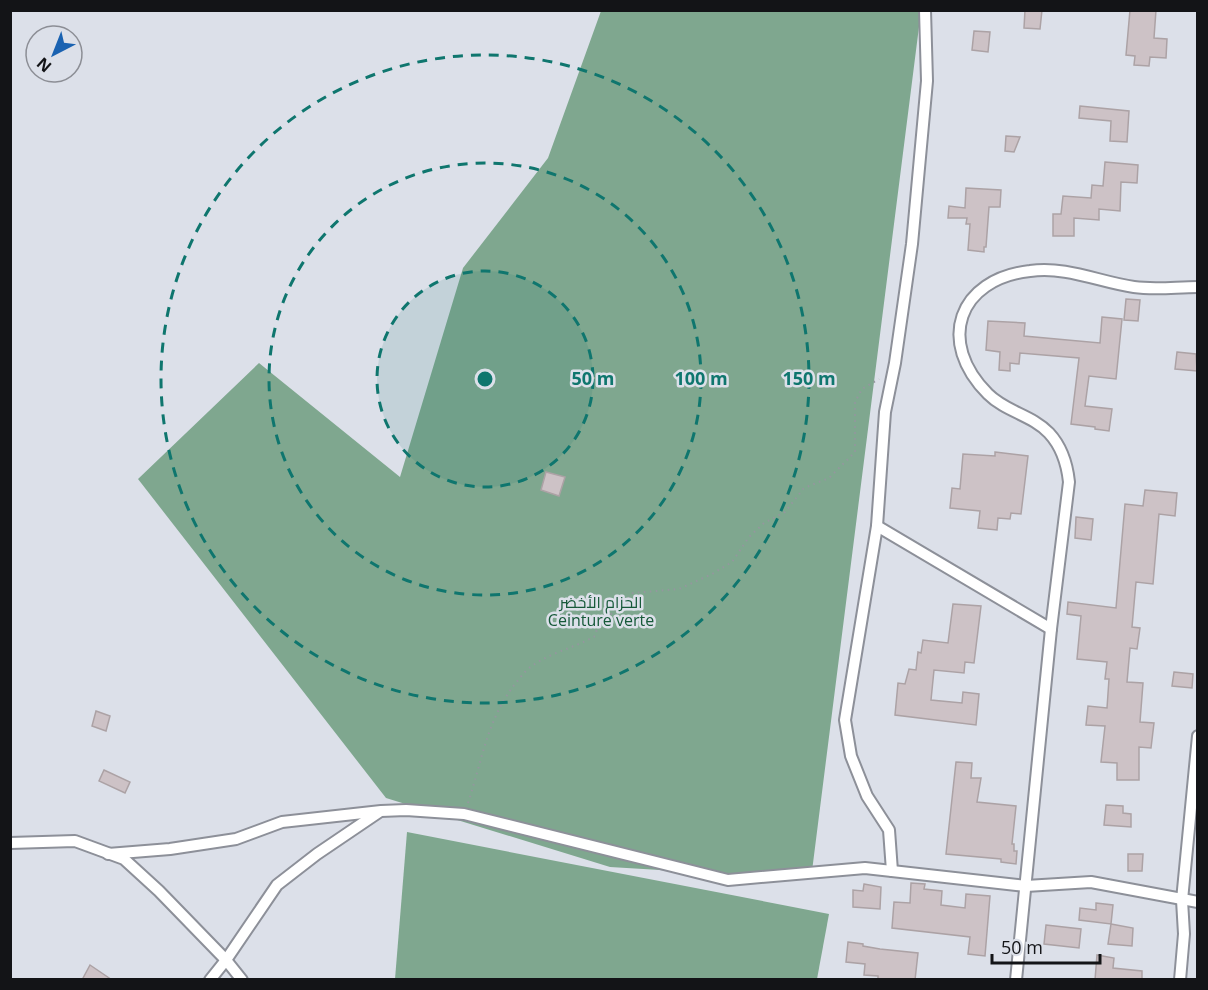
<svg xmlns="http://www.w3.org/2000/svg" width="1208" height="990" font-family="'Open Sans',Cairo,sans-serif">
  <rect width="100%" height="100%" fill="#dce0e9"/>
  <g fill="#7fa78f">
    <polygon points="601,11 921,11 811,879 610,867 386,798 138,479 259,363 400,477 463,268 548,158"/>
    <polygon points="407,832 829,914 817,979 395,979"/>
  </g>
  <g fill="#cdc2c6" stroke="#aca2a5" stroke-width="1.5">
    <polygon points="1025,10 1042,10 1040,29 1024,28"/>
    <polygon points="1130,10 1156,10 1154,38 1167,39 1166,58 1150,57 1149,66 1134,65 1135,56 1126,55"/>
    <polygon points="974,31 990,32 988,52 972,50"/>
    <polygon points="1080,106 1129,111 1127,142 1110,141 1111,121 1079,118"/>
    <polygon points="1006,136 1020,137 1014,152 1005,151"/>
    <polygon points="1105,162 1138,165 1137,183 1121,182 1120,211 1099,209 1099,220 1074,218 1074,236 1053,236 1053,214 1061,214 1063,196 1091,198 1092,185 1103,186"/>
    <polygon points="966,188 1001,190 1000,207 989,207 986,247 984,247 984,252 968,250 970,224 966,224 967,218 948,218 949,206 965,208"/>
    <polygon points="1126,299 1140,300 1138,321 1124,320"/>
    <polygon points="1102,317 1122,319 1116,379 1089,376 1085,406 1112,409 1109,431 1095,429 1095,427 1071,424 1079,358 1020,353 1019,364 1010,363 1010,371 999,370 1000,352 986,350 988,321 1025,323 1024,336 1100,343"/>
    <polygon points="1177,352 1196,354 1197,371 1175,369"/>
    <polygon points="995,452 1028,456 1021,514 1011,513 1010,519 998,518 997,530 978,528 980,511 950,508 952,488 960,489 963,454 995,456"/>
    <polygon points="546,472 565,477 559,496 541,490"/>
    <polygon points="1145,490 1177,493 1175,516 1159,514 1153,584 1136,582 1132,627 1140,628 1137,649 1130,648 1127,682 1143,683 1140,722 1154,723 1151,748 1139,747 1139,780 1117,780 1117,763 1101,762 1105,726 1086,725 1088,706 1107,708 1109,679 1105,679 1107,662 1077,659 1081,616 1067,614 1068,602 1116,608 1125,504 1143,506"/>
    <polygon points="1076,517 1093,519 1091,540 1075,538"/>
    <polygon points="953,604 981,606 974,663 965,662 964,673 934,670 931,700 962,703 963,692 979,694 976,725 895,715 898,683 905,684 909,669 916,670 918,652 921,653 923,640 948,643"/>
    <polygon points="1174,672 1193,674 1192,688 1172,686"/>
    <polygon points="96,711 110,716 106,731 92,726"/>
    <polygon points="956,762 972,763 971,778 981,778 977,802 1016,806 1012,844 1014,844 1014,851 1017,851 1016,864 1001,862 1001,859 946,854"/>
    <polygon points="104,770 130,782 125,793 99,781"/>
    <polygon points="1106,805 1123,806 1123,813 1131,814 1131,827 1104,825"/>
    <polygon points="1128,854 1143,854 1142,871 1128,871"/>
    <polygon points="911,883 925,884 924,889 942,891 941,905 965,908 966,894 990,896 985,956 968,954 970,937 892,928 894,902 910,903"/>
    <polygon points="864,884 881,887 880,909 853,907 853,890 863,891"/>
    <polygon points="1096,903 1113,905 1111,924 1079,920 1080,908 1096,910"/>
    <polygon points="1111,924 1133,928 1132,946 1108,944"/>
    <polygon points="1046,925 1081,929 1079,948 1044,944"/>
    <polygon points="848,942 863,944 863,946 880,949 918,953 915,980 878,980 878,976 864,975 865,964 846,962"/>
    <polygon points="1097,955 1114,958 1113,968 1142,971 1142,980 1095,980"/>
    <polygon points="90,965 112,980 82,980"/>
  </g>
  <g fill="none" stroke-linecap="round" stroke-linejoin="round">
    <g stroke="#8d9099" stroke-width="14">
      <g id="minor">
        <polyline points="877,526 1051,629"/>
        <polyline points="10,843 75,841 124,859 159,891 226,960 242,980"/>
        <polyline points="108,854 170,849 236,839 282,822 381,811 406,810 464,814 728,880 865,868 1026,886 1091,882 1198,902"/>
        <polyline points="892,871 889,830 867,796 851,756 845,720 877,526 885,412 895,363 912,244 927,81 925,10"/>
        <polyline points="210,980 226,960 277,885 317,854 379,812"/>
        <path d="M1016,980L1051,629L1069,482C1067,463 1062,447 1049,433C1032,415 1006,412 988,394C936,342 958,279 1030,271C1067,266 1099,282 1134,287C1155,290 1176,287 1198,287"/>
        <polyline points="1180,980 1184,934 1182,900 1198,736"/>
      </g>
    </g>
    <path stroke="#94979e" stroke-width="2" stroke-dasharray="1.5 4.5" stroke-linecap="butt" d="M468,803C483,758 487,717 519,679C523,674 527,669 532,666C551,652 575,648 595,636L599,622L616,611L633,593L679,589L712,574L732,562L749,537L764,523L785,512L804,488L829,478L855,452V402L862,389L879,379"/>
    <use href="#minor" stroke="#fff" stroke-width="10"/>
  </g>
  <circle cx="485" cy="379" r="108" fill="#0f766e" fill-opacity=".12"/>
  <g fill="none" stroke="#0f766e" stroke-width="3" stroke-dasharray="10 8">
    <circle cx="485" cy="379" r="108"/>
    <circle cx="485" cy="379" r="216"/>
    <circle cx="485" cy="379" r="324"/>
  </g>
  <g text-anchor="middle" stroke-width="5" stroke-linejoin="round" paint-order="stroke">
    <g font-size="16" fill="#165939" stroke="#dce0e9">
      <text x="601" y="608">الحزام الأخضر<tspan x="601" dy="18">Ceinture verte</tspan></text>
    </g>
  </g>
  <circle cx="485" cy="379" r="9" fill="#0f766e" stroke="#dce0e9" stroke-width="3"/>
  <g font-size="18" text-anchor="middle" font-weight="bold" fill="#0f766e" stroke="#dce0e9" stroke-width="5" stroke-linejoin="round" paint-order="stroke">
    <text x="593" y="385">50 m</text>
    <text x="701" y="385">100 m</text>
    <text x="809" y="385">150 m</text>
  </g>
  <rect width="1208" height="990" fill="none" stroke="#131417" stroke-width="24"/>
  <g transform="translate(54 54) rotate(222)"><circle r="28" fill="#dce0e9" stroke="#8c8e95" stroke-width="1.5"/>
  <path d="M0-4.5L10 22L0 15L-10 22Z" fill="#1a62b1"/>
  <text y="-9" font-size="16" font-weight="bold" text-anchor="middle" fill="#131417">N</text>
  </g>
  <path d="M992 954v9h108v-9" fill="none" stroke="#131417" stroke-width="3"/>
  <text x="1001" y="954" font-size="18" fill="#131417" stroke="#dce0e9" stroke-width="4.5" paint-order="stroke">50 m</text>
</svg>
